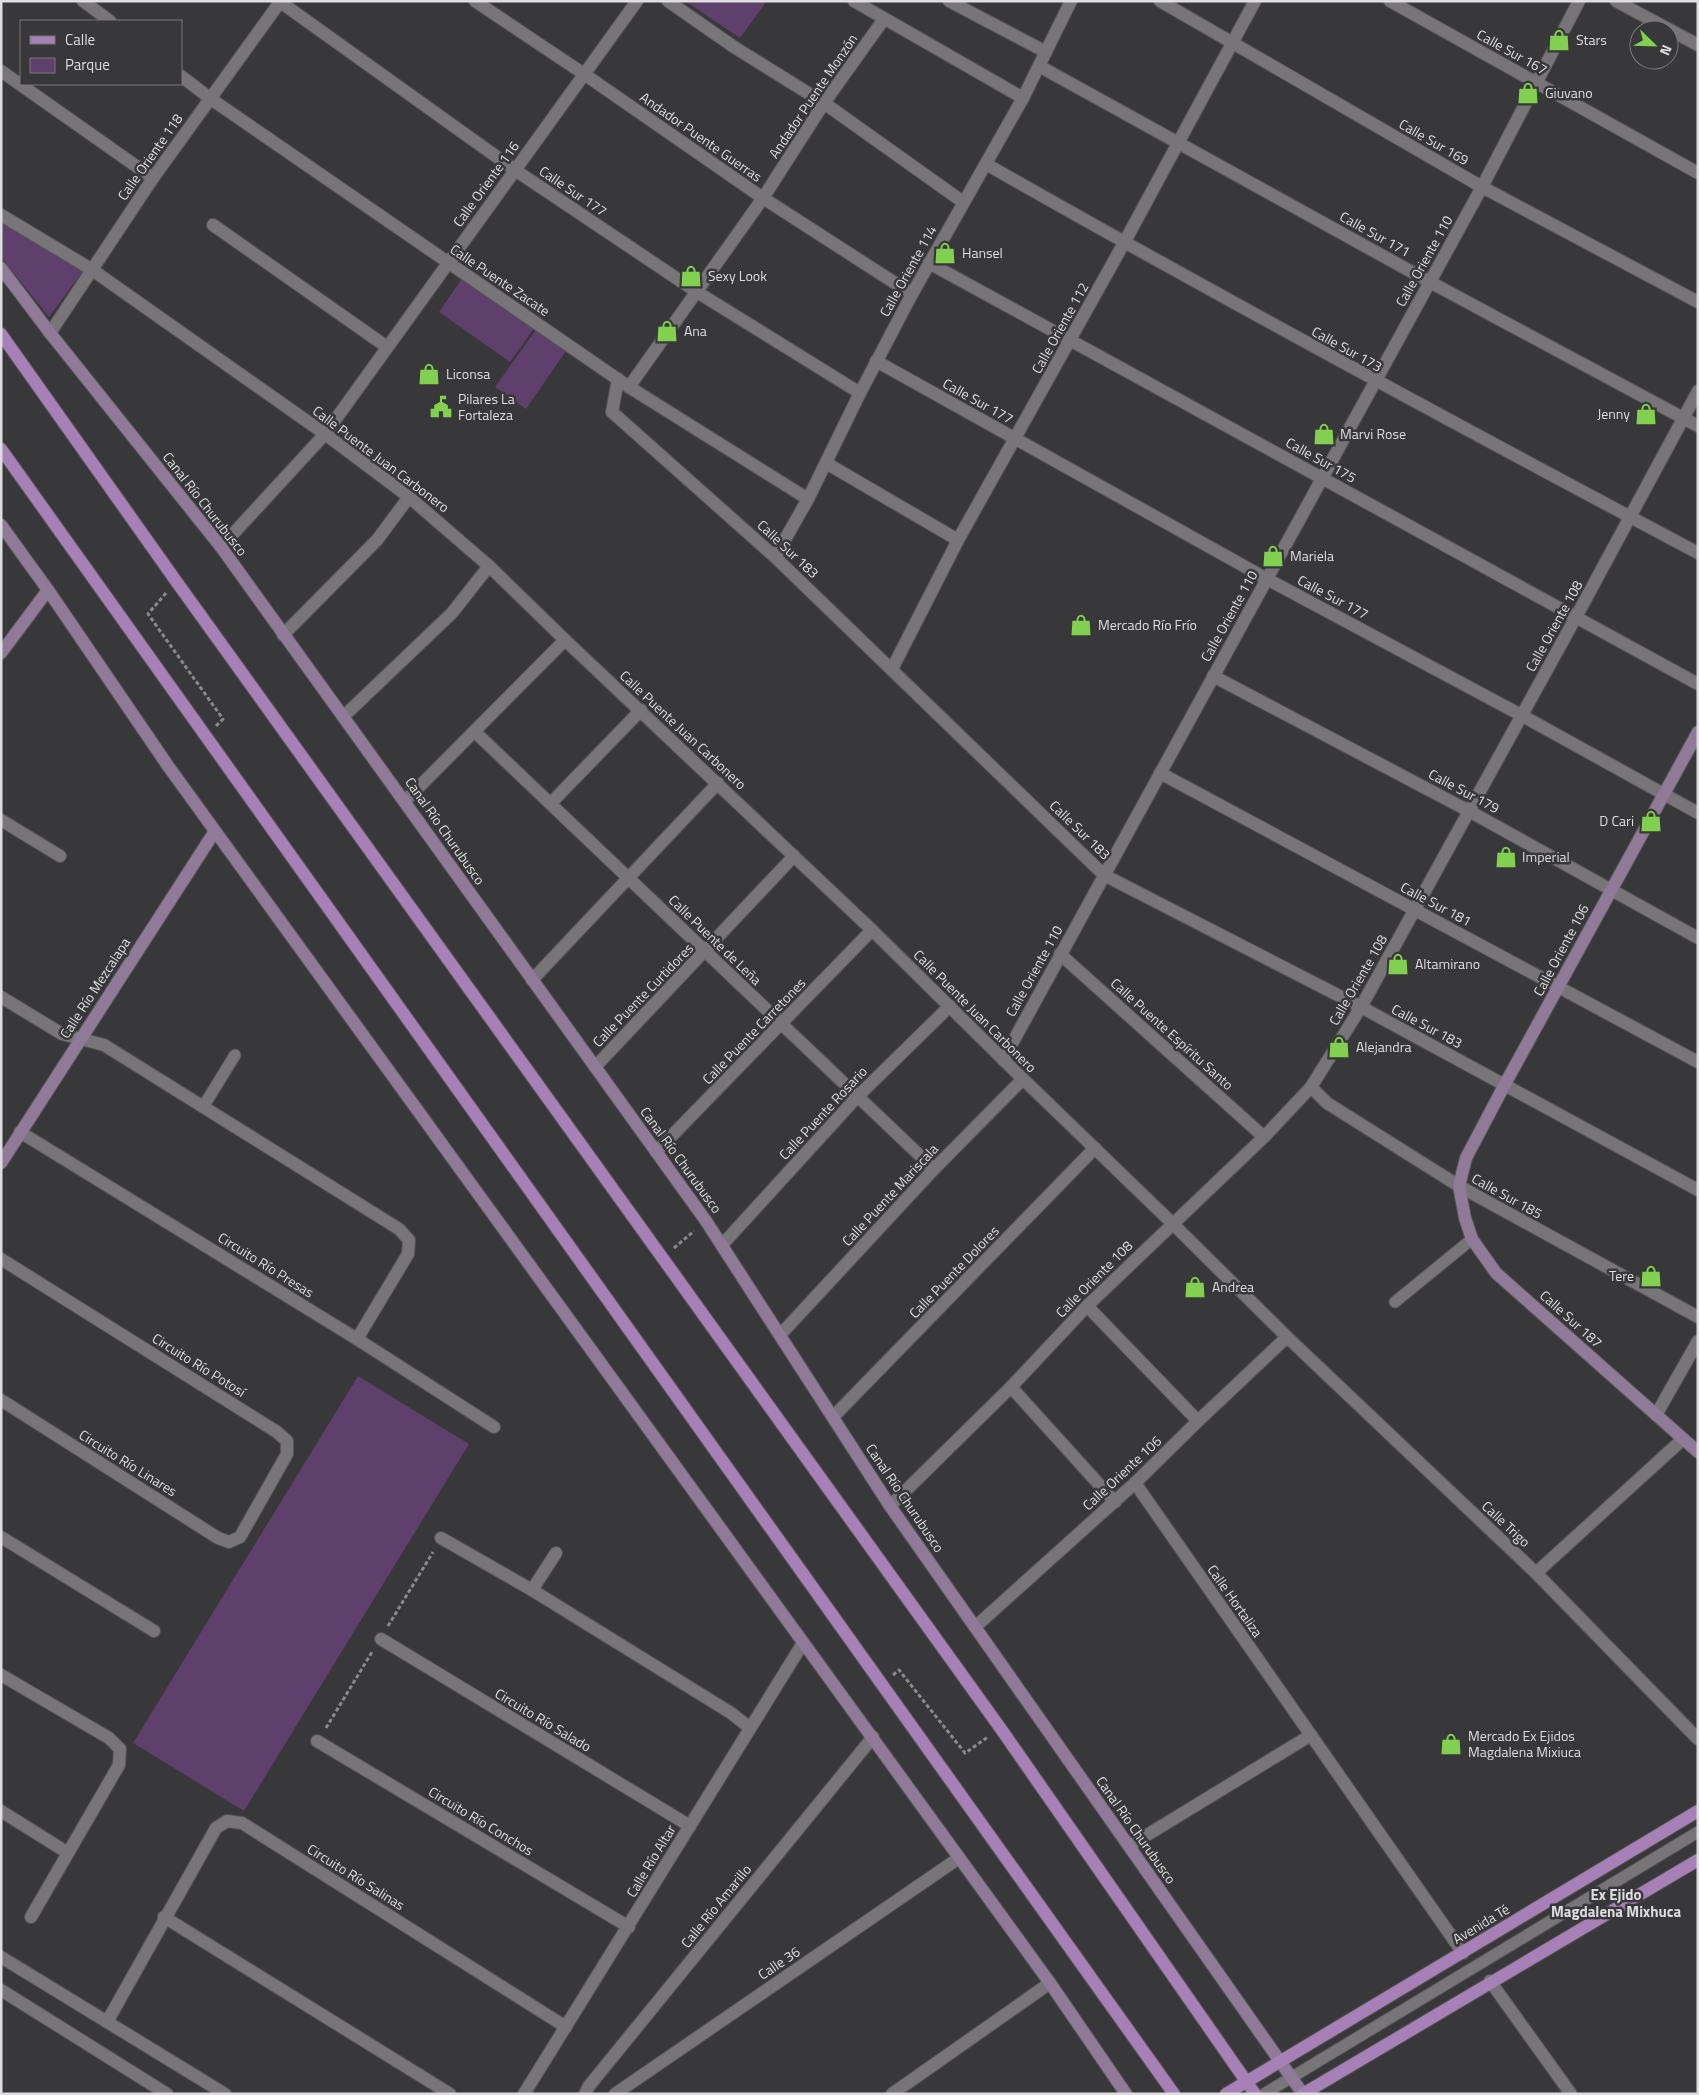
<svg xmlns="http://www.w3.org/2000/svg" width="1699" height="2095" font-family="'Titillium Web',sans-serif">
  <rect width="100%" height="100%" fill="#383739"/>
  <g fill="#5f3f6c">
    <polygon points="685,1 767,1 740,38"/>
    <polygon points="1,221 83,271 49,317 1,257"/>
    <polygon points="465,274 537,324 510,362 439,312"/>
    <polygon points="538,327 568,348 526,409 495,387"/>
    <polygon points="358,1376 469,1444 244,1811 133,1743"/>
  </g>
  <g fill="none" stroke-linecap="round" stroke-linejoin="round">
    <g stroke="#555355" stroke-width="13">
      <g id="lane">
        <polyline points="203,1107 235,1055"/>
        <polyline points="1395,1302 1472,1239"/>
        <polyline points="1264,2094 1698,1832"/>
      </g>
    </g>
    <g stroke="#555355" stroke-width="14">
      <g id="street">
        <polyline points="83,1 110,21"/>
        <polyline points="279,1 515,170 697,292 860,393"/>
        <polyline points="475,1 584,74 763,198 912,294"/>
        <polyline points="668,1 734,47 824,103 963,202"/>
        <polyline points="854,1 1023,98"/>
        <polyline points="949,1 1046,52"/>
        <polyline points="1160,1 1482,187 1698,302"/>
        <polyline points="1390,1 1698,173"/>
        <polyline points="1616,1 1698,45"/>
        <polyline points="1039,66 1430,282 1698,426"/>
        <polyline points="1,71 153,178"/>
        <polyline points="181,76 211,99 629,387 808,499"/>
        <path d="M986,164C1221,298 1459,426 1698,553"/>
        <polyline points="1,215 91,269 325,434 409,497 489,566 565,640 872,930 1023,1079 1172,1223 1287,1337 1536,1573 1698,1739"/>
        <polyline points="213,225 387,347"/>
        <polyline points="929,263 1698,684"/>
        <polyline points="50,333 153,178 280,2"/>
        <polyline points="876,361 1267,579 1521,715 1698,813"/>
        <polyline points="618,379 612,412 775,557 1104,875 1361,1007 1698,1190"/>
        <polyline points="629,387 763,198 824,103 884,19"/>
        <polyline points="826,463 958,540"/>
        <polyline points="221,547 325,434 637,1"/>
        <polyline points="775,557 808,499 860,393 912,294 1023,98 1071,1"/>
        <polyline points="283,635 377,540 409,497"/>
        <polyline points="892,669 958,540 1124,243 1255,1"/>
        <polyline points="1213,676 1469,811 1698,938"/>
        <polyline points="344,716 452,613 489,566"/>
        <polyline points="475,732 934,1169"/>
        <polyline points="1160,773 1698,1062"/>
        <polyline points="405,801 565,640"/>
        <polyline points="551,803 641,710"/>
        <polyline points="1,820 60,856"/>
        <polyline points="1060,954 1264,1137"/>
        <polyline points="532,980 718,783"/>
        <polyline points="1,997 62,1034 104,1045 399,1229 409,1240 408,1254 357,1339"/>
        <polyline points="1003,1060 1482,187 1579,1"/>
        <polyline points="595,1067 794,856"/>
        <polyline points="1311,1087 1327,1103 1459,1186 1698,1317"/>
        <polyline points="20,1132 357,1339 494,1427"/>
        <polyline points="656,1152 872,930"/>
        <polyline points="722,1245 857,1097 950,1006"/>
        <polyline points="1,1259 277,1432 287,1441 287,1454 240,1537 229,1542 218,1538 1,1400"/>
        <polyline points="1087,1306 1198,1421"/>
        <polyline points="781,1334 934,1169 1023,1079"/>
        <polyline points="1011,1387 1115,1502"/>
        <polyline points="1656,1415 1698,1341"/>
        <polyline points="834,1416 1095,1148"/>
        <polyline points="1135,1483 1463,1953"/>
        <polyline points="890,1506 1011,1387 1087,1306 1264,1137 1311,1087 1361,1007 1576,617 1698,391"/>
        <polyline points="1,1537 154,1631"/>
        <polyline points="441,1538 532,1590 731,1713 750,1728"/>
        <polyline points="1536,1573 1683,1439"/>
        <polyline points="532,1590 556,1553"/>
        <polyline points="975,1627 1135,1483 1198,1421 1287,1337"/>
        <polyline points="381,1639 690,1826"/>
        <polyline points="1,1675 109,1738 120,1749 119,1765 31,1917"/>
        <polyline points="317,1741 629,1927"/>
        <polyline points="1,1811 68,1853"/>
        <polyline points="1129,1846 1311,1735"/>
        <polyline points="164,1917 450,2094"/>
        <polyline points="1,1957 225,2094"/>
        <polyline points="1490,1981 1571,2094"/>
        <polyline points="1,1990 167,2094"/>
        <polyline points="107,2022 216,1828 227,1821 242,1823 566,2027"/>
        <polyline points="524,2094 803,1643"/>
        <polyline points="585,2094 589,2086 873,1737"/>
        <polyline points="615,2094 959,1858"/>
        <polyline points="892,2094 1050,1983"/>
      </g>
    </g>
    <g stroke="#555355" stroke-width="14">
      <g id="secondary">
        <polyline points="1,268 50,333 221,547 706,1221 890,1506 1303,2094"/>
        <polyline points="1,525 48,590 168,766 1050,1983 1126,2094"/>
        <polyline points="1,653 48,590"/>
        <polyline points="1698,732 1505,1084 1466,1158 1459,1186 1465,1218 1472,1239 1496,1273 1698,1452"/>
        <polyline points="1,1163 215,831"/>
      </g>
    </g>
    <g stroke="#555355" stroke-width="14">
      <g id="primary">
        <polyline points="1,334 176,581 1001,1729 1255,2094"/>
        <polyline points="1,449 1174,2094"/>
        <polyline points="1226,2094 1698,1811"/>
        <polyline points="1303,2094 1698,1860"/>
      </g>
    </g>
    <g stroke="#8a898b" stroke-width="3" stroke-dasharray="4 2.5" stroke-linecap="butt">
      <polyline points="166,593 148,614 223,719 216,726"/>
      <polyline points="674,1248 694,1231"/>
      <polyline points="388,1626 433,1552"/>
      <polyline points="893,1675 899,1670 965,1753 988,1737"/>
      <polyline points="326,1728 372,1652"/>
    </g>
    <use href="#lane" stroke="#777578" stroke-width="11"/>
    <use href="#street" stroke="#777578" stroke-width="12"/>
    <use href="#secondary" stroke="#8f7b98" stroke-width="12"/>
    <use href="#primary" stroke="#a780b7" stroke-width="12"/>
  </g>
  <defs>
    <g id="shop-bare" transform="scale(1.725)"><path d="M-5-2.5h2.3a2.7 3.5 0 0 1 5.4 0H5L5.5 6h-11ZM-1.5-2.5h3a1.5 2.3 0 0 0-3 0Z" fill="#81d050" stroke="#383739" stroke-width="2.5" paint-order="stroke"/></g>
    <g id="civic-bare" transform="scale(1.725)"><path d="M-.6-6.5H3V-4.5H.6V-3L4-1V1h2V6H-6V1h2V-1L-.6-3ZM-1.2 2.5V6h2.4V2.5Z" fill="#81d050" stroke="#383739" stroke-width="2.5" paint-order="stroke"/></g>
  </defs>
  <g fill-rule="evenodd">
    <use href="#shop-bare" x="1559" y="40"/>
    <use href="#shop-bare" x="1528" y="93"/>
    <use href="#shop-bare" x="945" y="253"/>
    <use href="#shop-bare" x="691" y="276"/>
    <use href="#shop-bare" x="667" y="331"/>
    <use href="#shop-bare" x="429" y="374"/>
    <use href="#civic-bare" x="441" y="407"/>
    <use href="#shop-bare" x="1646" y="414"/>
    <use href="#shop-bare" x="1324" y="434"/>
    <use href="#shop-bare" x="1273" y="556"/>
    <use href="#shop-bare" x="1081" y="625"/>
    <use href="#shop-bare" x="1651" y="821"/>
    <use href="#shop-bare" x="1506" y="857"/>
    <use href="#shop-bare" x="1398" y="964"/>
    <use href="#shop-bare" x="1339" y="1047"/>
    <use href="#shop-bare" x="1651" y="1276"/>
    <use href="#shop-bare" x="1195" y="1287"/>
    <use href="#shop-bare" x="1451" y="1744"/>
  </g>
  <g text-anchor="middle" stroke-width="5" stroke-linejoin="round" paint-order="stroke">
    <g font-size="14" fill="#dedddf" stroke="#383739" text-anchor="start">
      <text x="1576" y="45">Stars</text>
      <text x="1545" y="98">Giuvano</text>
      <text x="962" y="258">Hansel</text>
      <text x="708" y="281">Sexy Look</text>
      <text x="684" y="336">Ana</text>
      <text x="446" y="379">Liconsa</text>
      <text x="458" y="404">Pilares La<tspan x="458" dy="16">Fortaleza</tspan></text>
      <text x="1630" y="419" text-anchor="end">Jenny</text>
      <text x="1340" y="439">Marvi Rose</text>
      <text x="1290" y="561">Mariela</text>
      <text x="1098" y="630">Mercado Río Frío</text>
      <text x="1634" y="826" text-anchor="end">D Cari</text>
      <text x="1522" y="862">Imperial</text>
      <text x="1415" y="969">Altamirano</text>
      <text x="1356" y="1052">Alejandra</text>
      <text x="1634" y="1281" text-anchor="end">Tere</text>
      <text x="1212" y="1292">Andrea</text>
      <text x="1468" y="1741">Mercado Ex Ejidos<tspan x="1468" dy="16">Magdalena Mixiuca</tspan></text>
    </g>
    <g font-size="14" fill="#dedddf" stroke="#383739">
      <text transform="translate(1512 52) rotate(29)" y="5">Calle Sur 167</text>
      <text transform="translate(813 96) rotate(-56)" y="5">Andador Puente Monzón</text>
      <text transform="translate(701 137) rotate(35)" y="5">Andador Puente Guerras</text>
      <text transform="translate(1434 142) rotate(30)" y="5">Calle Sur 169</text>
      <text transform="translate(150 157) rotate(-55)" y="5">Calle Oriente 118</text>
      <text transform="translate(486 184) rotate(-54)" y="5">Calle Oriente 116</text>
      <text transform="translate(573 191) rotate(34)" y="5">Calle Sur 177</text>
      <text transform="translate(1375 234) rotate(29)" y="5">Calle Sur 171</text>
      <text transform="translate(1424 261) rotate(-61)" y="5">Calle Oriente 110</text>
      <text transform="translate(908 271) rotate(-61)" y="5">Calle Oriente 114</text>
      <text transform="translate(500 280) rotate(34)" y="5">Calle Puente Zacate</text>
      <text transform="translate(1060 328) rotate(-61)" y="5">Calle Oriente 112</text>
      <text transform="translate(1347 349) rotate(29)" y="5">Calle Sur 173</text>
      <text transform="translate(978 401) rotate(29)" y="5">Calle Sur 177</text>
      <text transform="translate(381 459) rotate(37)" y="5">Calle Puente Juan Carbonero</text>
      <text transform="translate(1321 460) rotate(29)" y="5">Calle Sur 175</text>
      <text transform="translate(205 504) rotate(52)" y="5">Canal Río Churubusco</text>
      <text transform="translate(788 549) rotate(43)" y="5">Calle Sur 183</text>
      <text transform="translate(1333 597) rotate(28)" y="5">Calle Sur 177</text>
      <text transform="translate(1229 616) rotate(-61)" y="5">Calle Oriente 110</text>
      <text transform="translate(1554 626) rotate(-61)" y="5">Calle Oriente 108</text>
      <text transform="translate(683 730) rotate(43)" y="5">Calle Puente Juan Carbonero</text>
      <text transform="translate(1464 791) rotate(28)" y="5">Calle Sur 179</text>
      <text transform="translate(1080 830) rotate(44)" y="5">Calle Sur 183</text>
      <text transform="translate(445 831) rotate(55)" y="5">Canal Río Churubusco</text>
      <text transform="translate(1436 904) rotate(28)" y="5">Calle Sur 181</text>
      <text transform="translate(715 940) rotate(44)" y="5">Calle Puente de Leña</text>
      <text transform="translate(1561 950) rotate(-62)" y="5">Calle Oriente 106</text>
      <text transform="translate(1034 971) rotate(-61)" y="5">Calle Oriente 110</text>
      <text transform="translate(1358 980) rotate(-60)" y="5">Calle Oriente 108</text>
      <text transform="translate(95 988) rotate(-57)" y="5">Calle Río Mezcalapa</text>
      <text transform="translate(643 995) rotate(-46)" y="5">Calle Puente Curtidores</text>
      <text transform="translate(975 1011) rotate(45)" y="5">Calle Puente Juan Carbonero</text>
      <text transform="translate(1427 1026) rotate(28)" y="5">Calle Sur 183</text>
      <text transform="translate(754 1031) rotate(-46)" y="5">Calle Puente Carretones</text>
      <text transform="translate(1172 1034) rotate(42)" y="5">Calle Puente Espíritu Santo</text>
      <text transform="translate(823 1113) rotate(-47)" y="5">Calle Puente Rosario</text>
      <text transform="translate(681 1160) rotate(54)" y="5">Canal Río Churubusco</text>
      <text transform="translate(890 1195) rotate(-47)" y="5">Calle Puente Mariscala</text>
      <text transform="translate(1507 1196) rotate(29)" y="5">Calle Sur 185</text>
      <text transform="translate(266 1265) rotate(32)" y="5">Circuito Río Presas</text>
      <text transform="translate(954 1272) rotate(-46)" y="5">Calle Puente Dolores</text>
      <text transform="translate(1094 1279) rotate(-45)" y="5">Calle Oriente 108</text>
      <text transform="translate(1571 1319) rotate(42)" y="5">Calle Sur 187</text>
      <text transform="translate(199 1365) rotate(32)" y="5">Circuito Río Potosí</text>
      <text transform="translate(128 1463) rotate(32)" y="5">Circuito Río Linares</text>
      <text transform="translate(1122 1473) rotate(-43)" y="5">Calle Oriente 106</text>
      <text transform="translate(905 1498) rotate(56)" y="5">Canal Río Churubusco</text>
      <text transform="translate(1506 1524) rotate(43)" y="5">Calle Trigo</text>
      <text transform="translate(1235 1601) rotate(55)" y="5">Calle Hortaliza</text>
      <text transform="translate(543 1720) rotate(31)" y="5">Circuito Río Salado</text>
      <text transform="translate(481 1821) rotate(31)" y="5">Circuito Río Conchos</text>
      <text transform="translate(1136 1830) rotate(55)" y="5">Canal Río Churubusco</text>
      <text transform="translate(651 1861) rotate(-59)" y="5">Calle Río Altar</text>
      <text transform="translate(356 1877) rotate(32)" y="5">Circuito Río Salinas</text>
      <text transform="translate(716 1906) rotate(-51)" y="5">Calle Río Amarillo</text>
      <text transform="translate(1481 1924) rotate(-31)" y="5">Avenida Té</text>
      <text transform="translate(779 1963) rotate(-34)" y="5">Calle 36</text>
    </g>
    <g font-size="15" font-weight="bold" fill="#dedddf" stroke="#383739">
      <text x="1616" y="1900">Ex Ejido<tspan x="1616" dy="17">Magdalena Mixhuca</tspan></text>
    </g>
  </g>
  <rect width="1699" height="2095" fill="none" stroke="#dedddf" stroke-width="5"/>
  <rect x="20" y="20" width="162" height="65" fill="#383739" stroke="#7a797b"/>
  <rect x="30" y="36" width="25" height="8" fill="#a780b7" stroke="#7a797b"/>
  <text x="65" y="45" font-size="15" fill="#dedddf">Calle</text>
  <rect x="30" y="58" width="25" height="15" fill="#5f3f6c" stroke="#7a797b"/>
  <text x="65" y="70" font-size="15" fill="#dedddf">Parque</text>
  <g transform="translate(1654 45) rotate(113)"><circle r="24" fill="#383739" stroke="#7a797b"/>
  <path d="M0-4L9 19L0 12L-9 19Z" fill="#81d050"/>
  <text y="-8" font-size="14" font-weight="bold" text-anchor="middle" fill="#dedddf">N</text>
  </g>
</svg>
